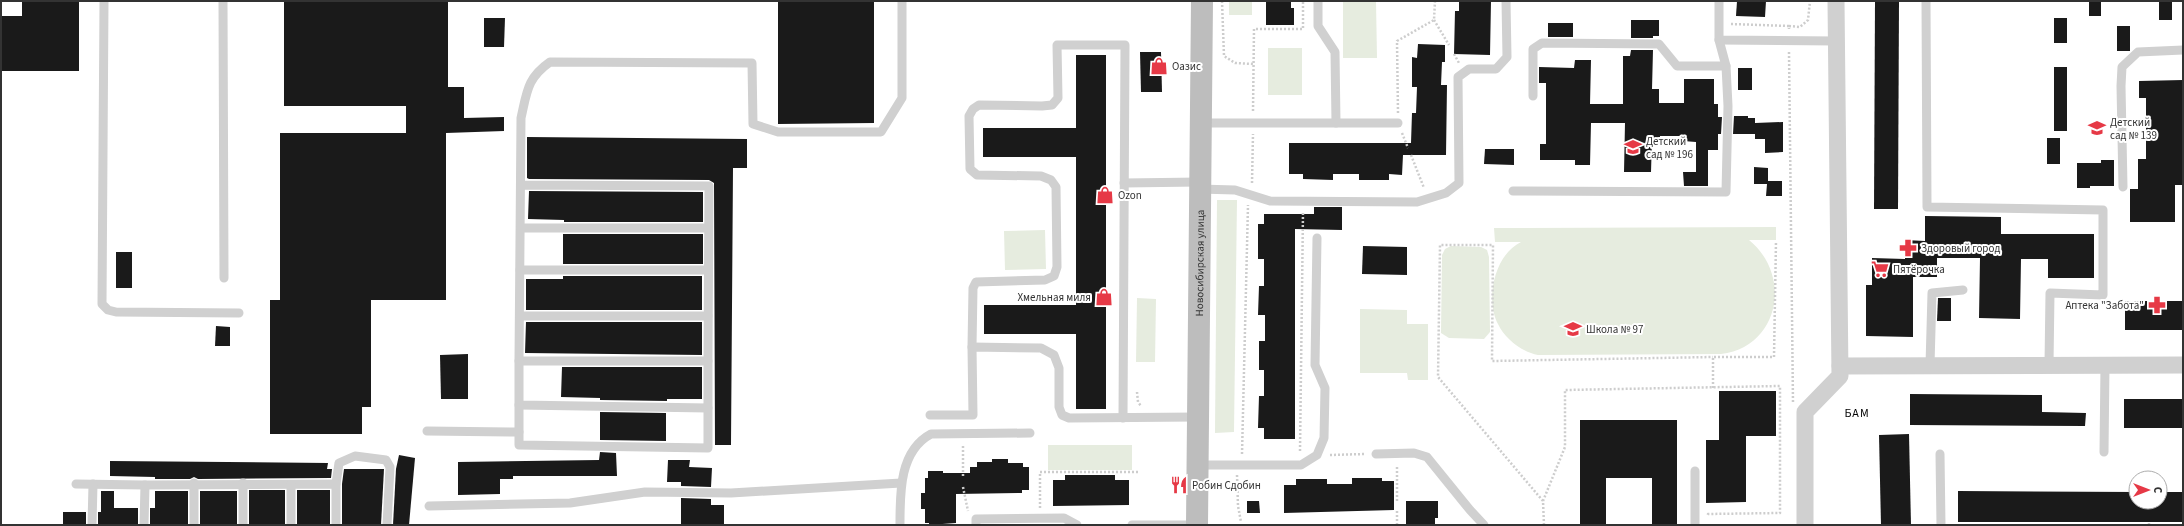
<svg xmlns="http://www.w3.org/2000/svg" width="2184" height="526" font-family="'Source Sans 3',sans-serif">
  <rect width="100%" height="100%" fill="#fff"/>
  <g fill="#e6ecdf">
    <rect x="1229" y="1" width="23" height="14"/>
    <polygon points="1343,1 1376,1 1377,58 1343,58"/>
    <rect x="1268" y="48" width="34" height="47"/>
    <polygon points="1217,200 1237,200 1234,432 1215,433"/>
    <path d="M1776,227V240H1749C1793,276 1779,347 1721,354L1538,355C1522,352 1505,339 1498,324C1485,300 1494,255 1521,242H1495L1494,228Z"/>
    <polygon points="1045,230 1046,269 1005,270 1004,231"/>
    <polygon points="1451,246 1481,247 1487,250 1489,257 1490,332 1484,339 1449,338 1441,333 1442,255 1445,249"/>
    <polygon points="1137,298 1156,299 1155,362 1136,362"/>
    <polygon points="1360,309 1407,310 1407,324 1428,324 1428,380 1408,380 1407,373 1360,373"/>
    <rect x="1048" y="445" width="84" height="25"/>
  </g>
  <g fill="#1a1a1a">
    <polygon points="22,1 79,1 79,71 1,71 1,16 22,16"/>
    <polygon points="284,1 448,1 448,87 464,87 464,118 504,117 504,131 446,133 446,300 371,300 371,407 362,407 362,434 270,434 270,300 280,300 280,133 406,133 406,106 284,106"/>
    <polygon points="778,1 874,1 874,123 778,124"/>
    <polygon points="1266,1 1291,1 1291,8 1294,8 1294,25 1266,25"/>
    <polygon points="1459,1 1491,1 1490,55 1454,54 1455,11 1459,11"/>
    <polygon points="1737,1 1766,1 1765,17 1736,16"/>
    <polygon points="1875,1 1899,1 1898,209 1874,209"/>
    <rect x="2089" y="1" width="12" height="15"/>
    <rect x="2159" y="1" width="13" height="19"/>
    <polygon points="484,18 505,18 504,47 484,47"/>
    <rect x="2054" y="18" width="13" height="25"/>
    <polygon points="1631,20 1659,20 1659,36 1653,36 1653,38 1631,38"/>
    <rect x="1548" y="23" width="25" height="14"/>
    <rect x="2117" y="26" width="13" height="25"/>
    <polygon points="1418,44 1445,45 1445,62 1442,62 1441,85 1447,85 1446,155 1403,155 1402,175 1389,174 1389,180 1359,180 1359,174 1333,174 1333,180 1303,179 1303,174 1289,174 1289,143 1411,143 1412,113 1416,113 1417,87 1412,87 1412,57 1417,58"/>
    <polygon points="1631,50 1653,50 1652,89 1659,89 1659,103 1684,103 1684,79 1714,79 1714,104 1718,104 1718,117 1722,117 1721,134 1718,134 1718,150 1708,150 1708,186 1684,186 1683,172 1696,172 1696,142 1683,141 1683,136 1660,136 1660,139 1652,139 1651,172 1624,172 1625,123 1591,123 1590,165 1575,165 1575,160 1540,160 1540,144 1546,144 1546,83 1539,83 1539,67 1574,68 1575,60 1591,60 1590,104 1623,104 1623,56 1630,56"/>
    <polygon points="1140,52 1161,52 1162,92 1141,92"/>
    <polygon points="1076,55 1106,55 1106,409 1076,409 1076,334 984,334 984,305 1076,305 1076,157 983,157 983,128 1076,128"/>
    <rect x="2054" y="67" width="13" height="64"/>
    <rect x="1738" y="68" width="14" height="22"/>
    <polygon points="2183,80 2183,185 2175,185 2175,222 2130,222 2130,189 2138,189 2138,159 2146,159 2146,98 2139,98 2139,81"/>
    <polygon points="1734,116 1748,116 1748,118 1755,118 1755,123 1783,122 1783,152 1765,153 1765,139 1755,139 1755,134 1733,134"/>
    <polygon points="527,137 747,139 747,168 733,168 731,445 715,445 714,183 709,180 529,179 527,178"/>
    <rect x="2047" y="138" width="13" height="26"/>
    <polygon points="1485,149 1514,149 1514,165 1484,164"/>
    <polygon points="2101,160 2114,160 2114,186 2090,186 2090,188 2077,188 2077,163 2101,163"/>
    <polygon points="1754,167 1768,168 1768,181 1782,181 1782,196 1766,196 1767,184 1754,184"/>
    <polygon points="529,191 703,192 703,222 564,222 564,220 528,219"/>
    <polygon points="1314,207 1342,207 1342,230 1295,229 1295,439 1264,439 1264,428 1258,428 1259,396 1264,396 1264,370 1259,370 1259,341 1265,341 1265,315 1258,315 1259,286 1264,286 1264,259 1258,259 1258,224 1264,224 1264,214 1314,214"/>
    <polygon points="1925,216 2001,217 2001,234 2094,234 2094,278 2048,278 2048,259 2021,259 2020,319 1979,318 1980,258 1937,258 1937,277 1913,277 1913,337 1866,336 1866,285 1872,285 1872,258 1905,259 1905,240 1925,241"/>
    <rect x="563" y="234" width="140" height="30"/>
    <polygon points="1363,246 1407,247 1407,275 1362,274"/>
    <rect x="116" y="252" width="16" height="36"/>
    <polygon points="563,276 702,276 702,310 526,310 526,279 563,279"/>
    <polygon points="1938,298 1951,298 1951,321 1937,321"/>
    <rect x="2125" y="301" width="58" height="29"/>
    <polygon points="526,322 702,322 702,355 525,353"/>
    <polygon points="216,326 230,327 230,346 215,346"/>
    <polygon points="468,354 468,399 441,399 440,355"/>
    <polygon points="562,367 702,367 702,399 667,399 667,401 600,400 600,398 561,397"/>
    <polygon points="1719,391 1776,391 1776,436 1746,436 1746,502 1706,503 1706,440 1719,440"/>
    <polygon points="1910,394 2042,395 2042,412 2086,413 2085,426 1910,425"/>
    <rect x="2124" y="399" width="59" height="29"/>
    <polygon points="600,412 666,413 666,441 600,440"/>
    <polygon points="1580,420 1677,420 1677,525 1652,525 1652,478 1606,478 1606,525 1580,525"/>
    <polygon points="1909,434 1911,525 1881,525 1879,435"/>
    <polygon points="600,452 616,453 617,476 513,476 513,479 500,479 500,494 458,495 458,462 599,460"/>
    <polygon points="399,455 415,458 409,525 393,525 396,469"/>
    <polygon points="992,459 1008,459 1008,463 1023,463 1023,467 1029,467 1029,490 1022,490 1022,493 956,494 956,523 929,525 929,523 925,523 925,509 921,509 921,493 925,493 925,478 928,478 928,471 943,471 943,473 970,473 970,467 977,467 977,462 992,462"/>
    <polygon points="668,460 690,460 689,467 712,468 711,487 681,486 681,482 667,482"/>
    <polygon points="110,461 328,463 327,469 332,469 331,478 198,479 194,477 190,479 155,479 155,477 110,476"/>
    <polygon points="344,469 384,469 381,525 342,525 342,484"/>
    <polygon points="1065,475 1115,475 1115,480 1129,480 1129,505 1053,506 1053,480 1065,480"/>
    <polygon points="1352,478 1382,478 1382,481 1394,481 1394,510 1284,513 1284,485 1296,485 1296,479 1327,479 1327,484 1352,484"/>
    <rect x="249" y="490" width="36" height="35"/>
    <rect x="297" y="490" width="33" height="35"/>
    <polygon points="101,491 114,491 114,508 138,508 138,525 98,525 98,512 101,512"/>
    <polygon points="155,491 188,491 188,525 150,525 150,508 155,508"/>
    <rect x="200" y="491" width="37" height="34"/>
    <polygon points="1958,491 2136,492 2136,502 2160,502 2160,492 2183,492 2183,522 1958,522"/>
    <polygon points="681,498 711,499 711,505 724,505 724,525 681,525"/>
    <polygon points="1247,501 1259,501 1260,513 1247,513"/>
    <polygon points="1406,501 1438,501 1438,518 1435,518 1435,525 1406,525"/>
    <rect x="63" y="512" width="23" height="13"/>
  </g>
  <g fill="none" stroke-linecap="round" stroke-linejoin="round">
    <g stroke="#cdcdcd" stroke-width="2.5" stroke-dasharray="2 2" stroke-linecap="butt">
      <polyline points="1222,1 1224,56 1235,63 1254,64"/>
      <polyline points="1434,20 1449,45"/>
      <polyline points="1731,24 1789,26 1789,29"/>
      <polyline points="1789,26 1800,27 1808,20 1810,1"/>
      <polyline points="1789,52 1793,403"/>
      <polyline points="1454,54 1459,63"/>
      <polyline points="1253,111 1254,29 1303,29 1303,1"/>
      <polyline points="1398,113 1397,41 1434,20 1435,1"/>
      <polyline points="1402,133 1408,148"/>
      <polyline points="1411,155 1424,188"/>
      <polyline points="1252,183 1253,134"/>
      <polyline points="1713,388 1713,357 1774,357 1776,241"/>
      <polyline points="1137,392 1138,402 1141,406"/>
      <polyline points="963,446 963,477"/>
      <polyline points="1300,451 1303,212"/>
      <polyline points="1242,454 1248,205"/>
      <polyline points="1330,455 1365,454"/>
      <polyline points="1237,475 1238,506 1241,522"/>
      <polyline points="963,487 968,511"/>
      <polyline points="1397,501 1397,465"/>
      <polyline points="1543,501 1438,377 1440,245 1493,245 1492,361 1713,357"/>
      <polyline points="1040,508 1040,472 1138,472"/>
      <polyline points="1397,525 1397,510"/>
      <polyline points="1544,525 1543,501 1565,447 1565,390 1780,386 1780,513 1708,514 1708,515"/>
      <polyline points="2149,525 2149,522"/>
    </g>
    <g stroke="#d0d0d0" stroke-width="9">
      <polyline points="104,1 102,304 108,310 116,312 239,313"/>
      <polyline points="223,1 224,278"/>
      <polyline points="1318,1 1318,26 1335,52 1336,123"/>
      <polyline points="1719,1 1719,40 1836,41"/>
      <polyline points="1926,1 1927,207 2103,210 2103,295 2050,293 2049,364"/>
      <polyline points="1533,96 1533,49 1542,43 1659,44 1677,66 1726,66"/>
      <polyline points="1201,123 1398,123"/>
      <polyline points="1124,183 1199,182"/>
      <path d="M521,185L709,186L708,361H519L521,118C527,92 527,78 550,62L752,63L753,124L778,132H881L902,98V1"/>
      <polyline points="2123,187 2121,86 2122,67 2138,52 2183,50"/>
      <polyline points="1199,189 1235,190 1270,201 1417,202 1446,193 1459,183 1458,77 1469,69 1496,69 1507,57 1506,1"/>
      <polyline points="1513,191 1726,192 1728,106 1726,66 1719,40"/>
      <polyline points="521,228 708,228"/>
      <polyline points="520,270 708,270"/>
      <polyline points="520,316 708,316"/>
      <polyline points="972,347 973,288 976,282 1045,280 1054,276 1057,267 1056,187 1051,180 1041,176 977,175 970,169 969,116 973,109 979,105 1042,106 1052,105 1058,98 1057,45 1125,45 1123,418"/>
      <polyline points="519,361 519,405 708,408 708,361"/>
      <polyline points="1930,365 1932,293 1963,290"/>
      <polyline points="930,415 973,415 972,347 1041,348 1054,355 1059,368 1059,407 1062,415 1069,418 1197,417"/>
      <polyline points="427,431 519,432 519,405"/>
      <polyline points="519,432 519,445 708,448 708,408"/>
      <polyline points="2104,452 2105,365"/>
      <polyline points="1376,454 1414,453 1427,457 1470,510 1484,525"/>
      <polyline points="1940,454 1941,525"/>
      <polyline points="1198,465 1301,465 1317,455 1324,438 1325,388 1315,365 1317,238"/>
      <polyline points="1695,471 1695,525"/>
      <polyline points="194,483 194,525"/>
      <polyline points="76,484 145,485"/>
      <polyline points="336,484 339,463 355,456 386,460 390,467 387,525"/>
      <polyline points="429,506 570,503 645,492 731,493 901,483"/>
      <polyline points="92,525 93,484"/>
      <polyline points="144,525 145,485 336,484 336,525"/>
      <polyline points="243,525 243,483"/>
      <polyline points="291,525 291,485"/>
      <path d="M900,525C900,494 899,451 931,434L1030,433"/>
      <polyline points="976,525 976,519 1064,518 1077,525"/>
      <polyline points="1132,525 1197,525"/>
    </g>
    <g stroke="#d0d0d0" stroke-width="17">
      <polyline points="1840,366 2183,365"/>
      <polyline points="1805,525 1805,412 1840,376 1836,1"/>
    </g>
    <path stroke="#bdbdbd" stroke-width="22" id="s1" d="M1197,525L1202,1"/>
  </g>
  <defs>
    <g id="shop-bare" transform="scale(1.38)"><path d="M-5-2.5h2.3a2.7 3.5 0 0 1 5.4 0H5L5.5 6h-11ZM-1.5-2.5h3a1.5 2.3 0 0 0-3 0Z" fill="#e63946" stroke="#fff" stroke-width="2.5" paint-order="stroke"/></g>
    <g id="school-bare" transform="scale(1.38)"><path d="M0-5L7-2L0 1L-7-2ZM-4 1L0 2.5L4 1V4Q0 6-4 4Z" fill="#e63946" stroke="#fff" stroke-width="2.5" paint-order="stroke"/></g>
    <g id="pharmacy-bare" transform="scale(1.38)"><path d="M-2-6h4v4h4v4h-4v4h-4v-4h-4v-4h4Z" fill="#e63946" stroke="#fff" stroke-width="2.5" paint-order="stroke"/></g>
    <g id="supermarket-bare" transform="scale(1.38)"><path d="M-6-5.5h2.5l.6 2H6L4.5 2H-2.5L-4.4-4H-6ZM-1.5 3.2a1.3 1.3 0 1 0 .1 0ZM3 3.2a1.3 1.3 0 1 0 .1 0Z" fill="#e63946" stroke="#fff" stroke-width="2.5" paint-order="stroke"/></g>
    <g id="restaurant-bare" transform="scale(1.38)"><path d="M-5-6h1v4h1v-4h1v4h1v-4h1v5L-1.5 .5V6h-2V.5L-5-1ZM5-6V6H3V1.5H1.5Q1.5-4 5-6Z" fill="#e63946" stroke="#fff" stroke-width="2.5" paint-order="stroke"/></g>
  </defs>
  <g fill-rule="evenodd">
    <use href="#shop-bare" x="1159" y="66"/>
    <use href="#school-bare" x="2097" y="128"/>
    <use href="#school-bare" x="1633" y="147"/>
    <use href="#shop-bare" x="1105" y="195"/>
    <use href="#pharmacy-bare" x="1908" y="248"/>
    <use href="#supermarket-bare" x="1880" y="269"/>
    <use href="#shop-bare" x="1104" y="297"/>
    <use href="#pharmacy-bare" x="2157" y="305"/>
    <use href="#school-bare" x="1573" y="329"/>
    <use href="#restaurant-bare" x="1179" y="485"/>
  </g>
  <g text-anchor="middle" stroke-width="4" stroke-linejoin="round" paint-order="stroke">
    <g font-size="11" fill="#333" stroke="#fff" text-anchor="start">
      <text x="1172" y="70">Оазис</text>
      <text x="2110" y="126">Детский<tspan x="2110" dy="13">сад № 139</tspan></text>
      <text x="1646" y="145">Детский<tspan x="1646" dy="13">сад № 196</tspan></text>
      <text x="1118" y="199">Ozon</text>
      <text x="1921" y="252">Здоровый город</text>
      <text x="1893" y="273">Пятёрочка</text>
      <text x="1091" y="301" text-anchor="end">Хмельная миля</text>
      <text x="2144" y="309" text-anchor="end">Аптека "Забота"</text>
      <text x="1586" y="333">Школа № 97</text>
      <text x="1192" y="489">Робин Сдобин</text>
    </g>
    <g font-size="11" fill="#333" stroke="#fff">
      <text dy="4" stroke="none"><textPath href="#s1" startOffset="262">Новосибирская улица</textPath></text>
    </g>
    <g font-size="12" letter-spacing="1" fill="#000" stroke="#fff">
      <text x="1857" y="417">БАМ</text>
    </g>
  </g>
  <rect width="2184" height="526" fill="none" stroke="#333333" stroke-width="4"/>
  <g transform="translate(2148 490) rotate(90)"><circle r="19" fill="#ffffff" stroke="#adadad"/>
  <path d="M0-3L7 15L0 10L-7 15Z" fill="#e63946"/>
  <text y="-6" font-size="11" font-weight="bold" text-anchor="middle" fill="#333333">С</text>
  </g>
</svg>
